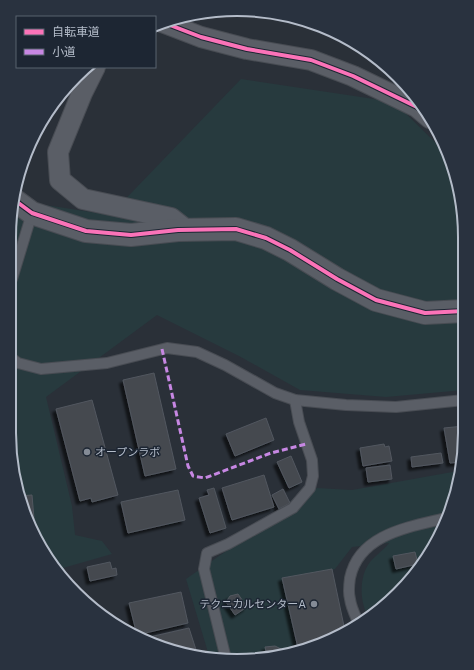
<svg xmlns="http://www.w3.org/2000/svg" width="474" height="670" font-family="'Public Sans','Noto Sans JP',sans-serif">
  <defs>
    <filter id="shadow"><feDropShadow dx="-3.5" dy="3.5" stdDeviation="1" flood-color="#0009"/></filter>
  </defs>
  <rect width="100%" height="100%" fill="#2a3038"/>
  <g fill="#273a3e">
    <polygon points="241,79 394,102 447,154 463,207 464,390 386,397 300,390 239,356 157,315 46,397 72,506 75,535 102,541 112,554 56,570 47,559 17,492 9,433 13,200 110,215"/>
    <path d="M458,471L441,534L387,605L368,616C360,603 359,579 368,565C373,557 383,551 389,543L352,547L335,569L284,580L297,651L267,659H208L207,649L186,579L317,488L352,490Z"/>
  </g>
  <g fill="#444950" stroke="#52575f" filter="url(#shadow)">
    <polygon points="154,373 176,469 145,476 123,380"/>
    <polygon points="92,400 118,495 92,502 91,498 80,501 56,409"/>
    <polygon points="266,418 274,440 235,456 226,434"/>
    <polygon points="464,426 465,448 461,462 450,463 444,428"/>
    <polygon points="384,444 385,447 389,446 392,461 363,466 360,448"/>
    <polygon points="441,453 443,463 412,467 411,457"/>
    <polygon points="291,456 302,482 289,488 277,462"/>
    <polygon points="390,465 392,479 368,482 366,468"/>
    <polygon points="264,475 274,507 232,520 222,488"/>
    <polygon points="214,488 226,528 210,533 199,498 209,495 207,490"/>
    <polygon points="283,489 290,503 279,509 272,495"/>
    <polygon points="178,490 185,520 128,533 121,502"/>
    <polygon points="32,495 34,519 29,519 19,496"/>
    <polygon points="415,552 418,564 396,569 393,556"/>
    <polygon points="110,562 112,569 116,568 117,575 90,581 87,567"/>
    <polygon points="332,569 345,631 327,642 298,648 282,578"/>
    <polygon points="181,592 188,623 137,635 129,603"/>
    <polygon points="238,594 247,607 235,615 226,602 230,596"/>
    <polygon points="189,628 198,656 141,639"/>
    <polygon points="275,646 281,649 284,654 274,657 272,654 267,655 265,647"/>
  </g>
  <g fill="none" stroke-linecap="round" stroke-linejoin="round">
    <g stroke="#484c53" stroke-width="12">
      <g id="service">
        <polyline points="12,279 32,213"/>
        <polyline points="10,357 18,363 41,369 107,363 167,348 197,352 225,365 275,393 295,400 346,405 396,407 464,400"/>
        <path d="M358,622C355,615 351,607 350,599C348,592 349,585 350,578C359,534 409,527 446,518"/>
        <polyline points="226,659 204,569 207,553 228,544 293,508 310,488 313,476 312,460 299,422 295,400"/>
      </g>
    </g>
    <g stroke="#484c53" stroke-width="22">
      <g id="minor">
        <polyline points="162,22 201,37 247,49 311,60 353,76 417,107 430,118"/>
        <polyline points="95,67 82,93 58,152 60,180 83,199 171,218 185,229"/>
      </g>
    </g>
    <g stroke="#484c53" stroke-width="24">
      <polyline id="tertiary" points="13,199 32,213 86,231 131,235 178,230 236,229 266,238 290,250 337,279 376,300 425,313 464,311"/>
    </g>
    <use href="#service" stroke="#5a5e66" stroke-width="10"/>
    <use href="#minor" stroke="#5a5e66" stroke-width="20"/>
    <use href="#tertiary" stroke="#5a5e66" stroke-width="22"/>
    <polyline stroke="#c787e3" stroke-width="3" stroke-dasharray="6 3" stroke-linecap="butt" points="162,349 188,466 193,476 205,478 271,453 306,444"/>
    <g stroke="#1d2633" stroke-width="6">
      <g id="cycleway">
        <polyline points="162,22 201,37 247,49 311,60 353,76 417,107 430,118"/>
        <polyline points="13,199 32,213 86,231 131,235 178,230 236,229 266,238 290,250 337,279 376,300 425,313 464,311"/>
      </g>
    </g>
    <use href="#cycleway" stroke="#fb73b8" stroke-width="4"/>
  </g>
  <g fill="#848b96" stroke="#1d2633" stroke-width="1.5">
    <circle cx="87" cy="452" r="4"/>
    <circle cx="314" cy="604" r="4"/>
  </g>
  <g text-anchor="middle" stroke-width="3" stroke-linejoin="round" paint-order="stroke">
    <g font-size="11" fill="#b4bcc9" stroke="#1d2633" text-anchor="start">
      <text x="95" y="456">オープンラボ</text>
      <text x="306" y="608" text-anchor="end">テクニカルセンターA</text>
    </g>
  </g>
  <path d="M0 0H474V670H0ZM237 16H237A221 221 0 0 1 458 237V433A221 221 0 0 1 237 654H237A221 221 0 0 1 16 433V237A221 221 0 0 1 237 16Z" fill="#29323f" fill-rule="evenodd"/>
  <path fill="none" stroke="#b4bcc9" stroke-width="2" d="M237 16H237A221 221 0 0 1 458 237V433A221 221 0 0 1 237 654H237A221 221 0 0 1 16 433V237A221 221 0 0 1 237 16Z"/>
  <rect x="16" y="16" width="140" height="52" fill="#1d2633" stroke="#59626f"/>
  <rect x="24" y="29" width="20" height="6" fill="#fb73b8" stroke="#59626f"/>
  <text x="52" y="36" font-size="12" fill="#b4bcc9">自転車道</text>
  <rect x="24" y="49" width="20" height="6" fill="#c787e3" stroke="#59626f"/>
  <text x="52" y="56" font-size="12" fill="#b4bcc9">小道</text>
</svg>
